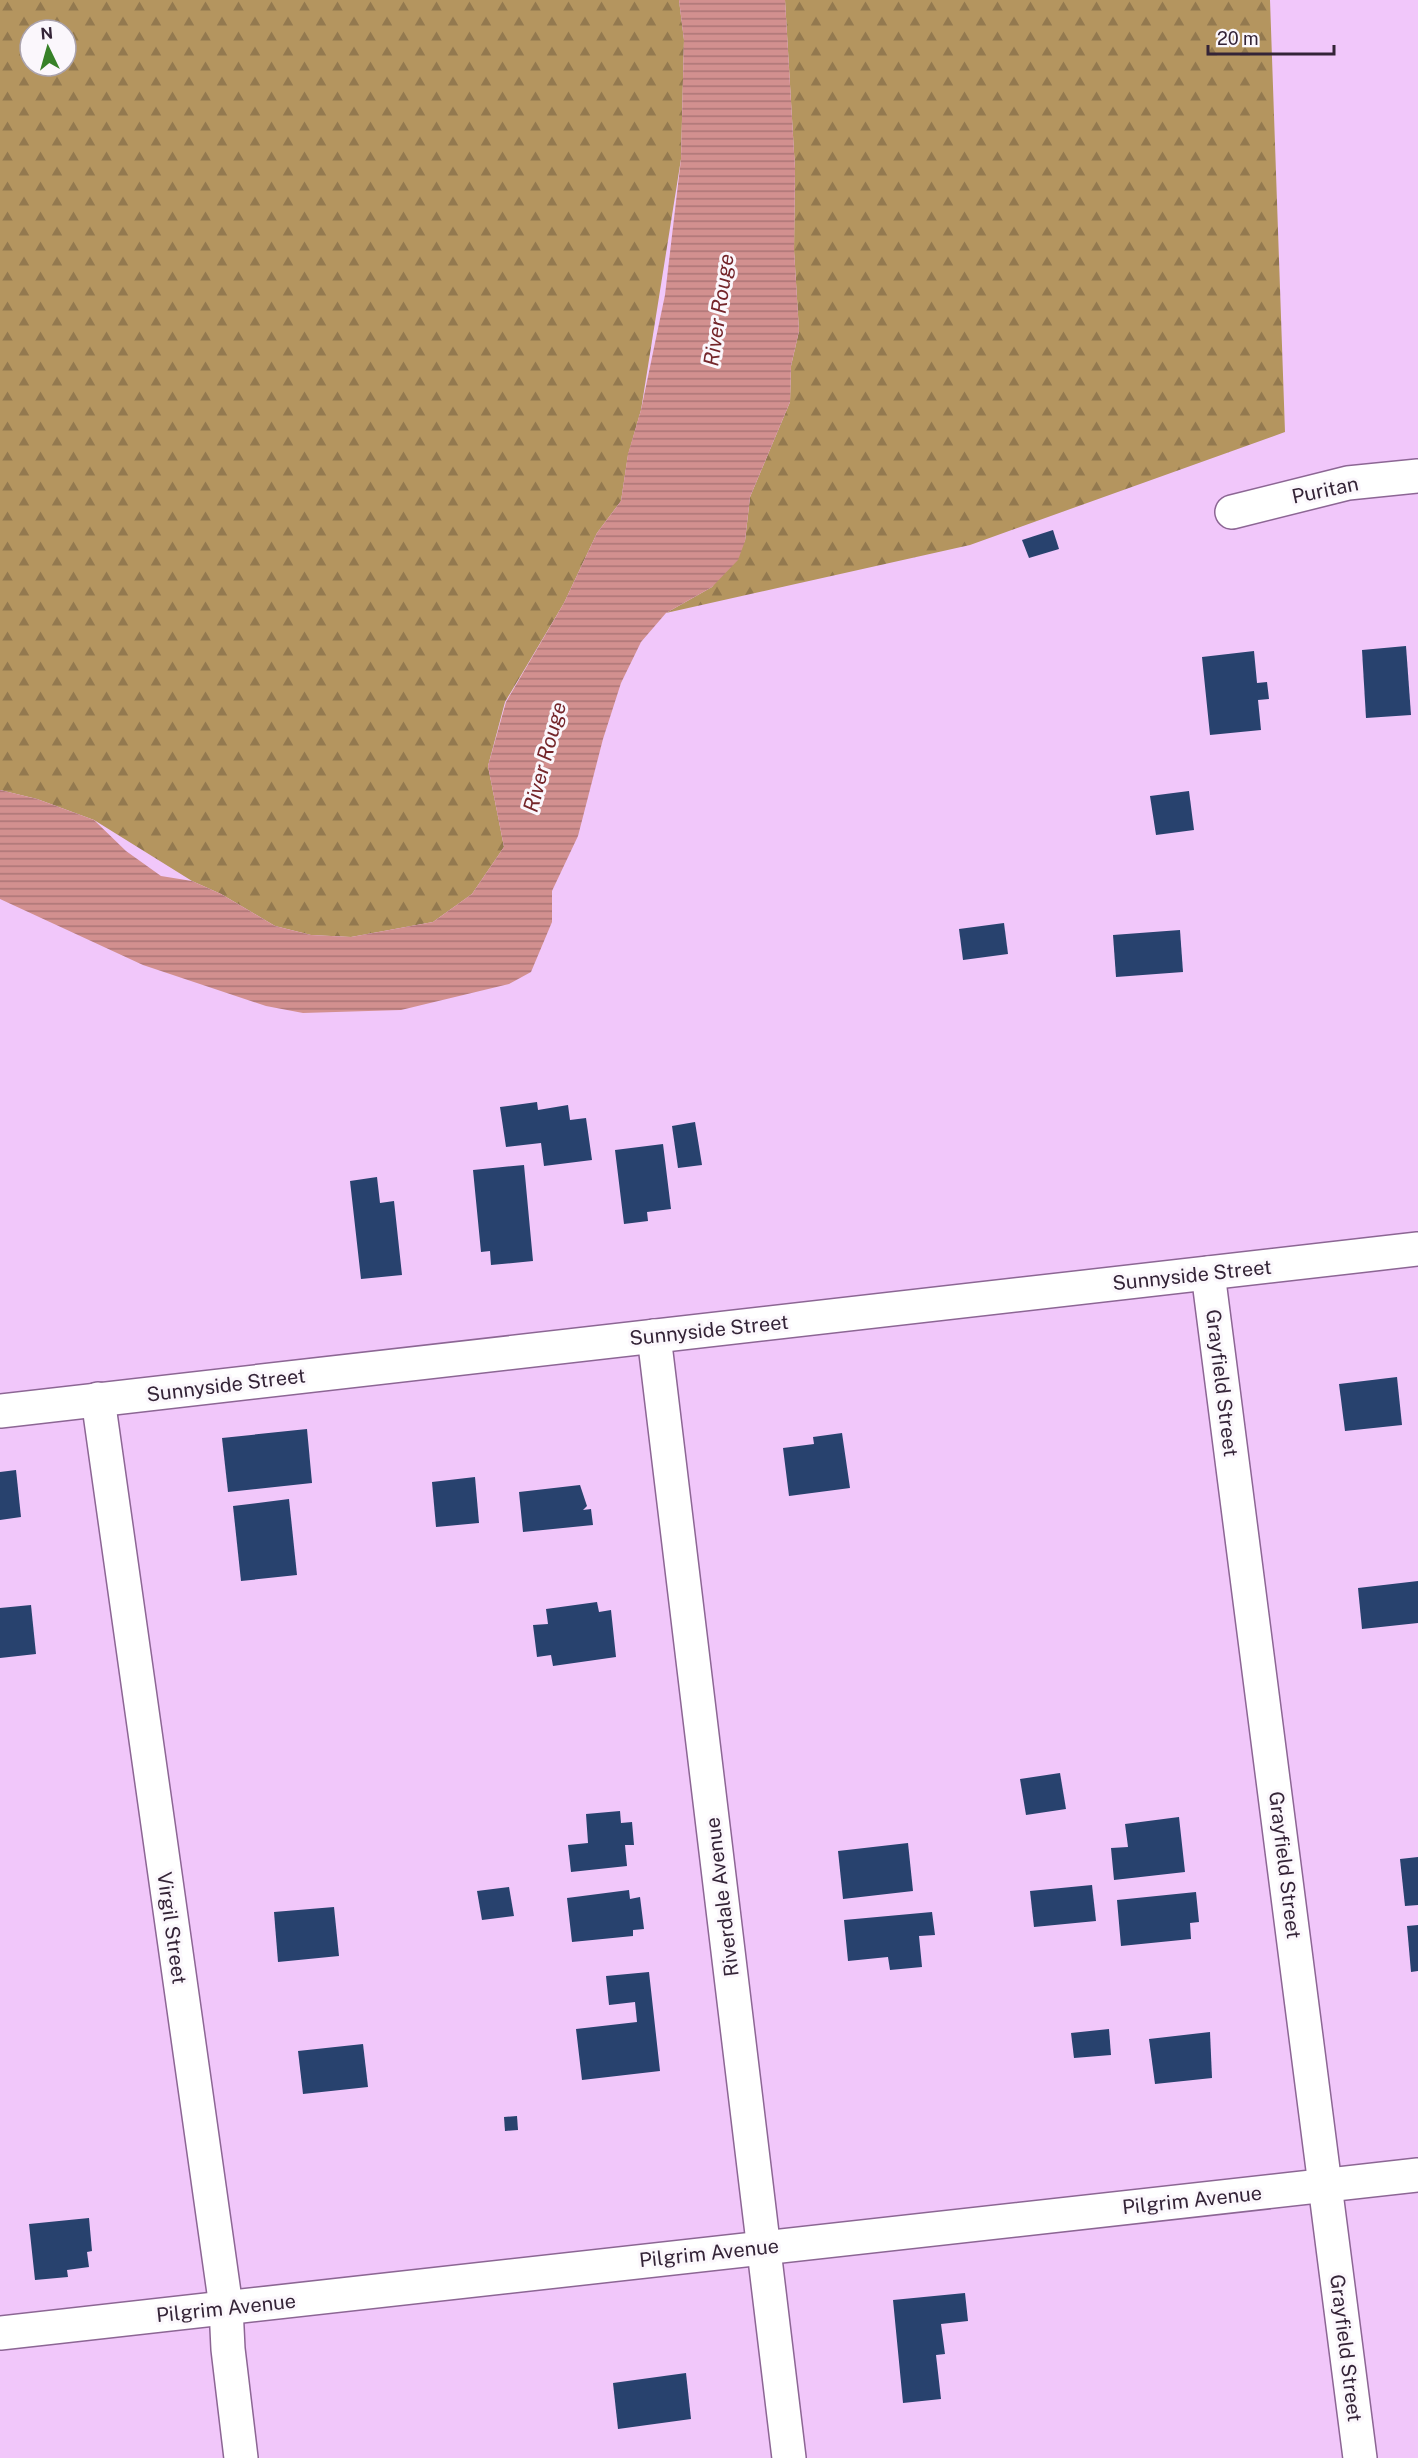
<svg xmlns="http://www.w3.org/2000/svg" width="1418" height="2458" font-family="'Public Sans',sans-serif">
  <defs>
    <pattern id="forest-firs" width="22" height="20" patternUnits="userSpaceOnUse" patternTransform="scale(1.5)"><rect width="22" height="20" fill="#b4955f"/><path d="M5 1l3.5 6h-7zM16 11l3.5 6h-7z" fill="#93794f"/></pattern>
    <pattern id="water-rules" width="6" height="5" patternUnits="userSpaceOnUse" patternTransform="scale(1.5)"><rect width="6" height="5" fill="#d2908f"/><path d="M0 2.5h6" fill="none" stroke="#ab7576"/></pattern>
  </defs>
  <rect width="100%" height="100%" fill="#f1c7fa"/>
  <g fill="url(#forest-firs)" fill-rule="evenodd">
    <path d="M0,0H679L684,40L681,159L641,410L628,455L621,501L597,533L564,603L505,702L488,766L504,847L472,894L433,922L351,937L311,935L275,926L221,894L192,881L94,820L37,799L0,790ZM30,30H66V66H30Z"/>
    <polygon points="785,0 1270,0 1285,432 970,545 666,613 712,587 745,541 750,497 790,402 791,366 799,331 794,250 795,169"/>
  </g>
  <polygon fill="url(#water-rules)" points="679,0 785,0 795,169 794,250 799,331 791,366 790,402 750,497 745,541 738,560 712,587 666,613 641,642 621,683 603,739 578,836 552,891 552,922 531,972 509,984 401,1010 303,1013 266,1006 143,965 0,899 0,790 37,799 94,820 126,851 161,876 192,881 221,894 275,926 311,935 351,937 433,922 472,894 504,847 488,766 506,702 564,603 597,533 621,501 628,454 641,410 665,295 681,159 684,40"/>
  <g fill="#28426e">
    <polygon points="1053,530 1059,549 1029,558 1022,540"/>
    <polygon points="1406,646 1411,715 1366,718 1362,650"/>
    <polygon points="1254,651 1257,683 1267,682 1269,699 1258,700 1261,730 1210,735 1202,657"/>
    <polygon points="1189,791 1194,830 1156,835 1150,796"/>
    <polygon points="1004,923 1008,954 963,960 959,929"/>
    <polygon points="1180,930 1183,972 1116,977 1113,935"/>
    <polygon points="537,1102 538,1110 568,1105 570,1120 586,1118 592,1160 544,1166 541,1143 506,1147 500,1107"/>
    <polygon points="695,1122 702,1165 678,1168 672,1126"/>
    <polygon points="663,1144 671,1209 647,1212 648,1221 624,1224 615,1150"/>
    <polygon points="524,1165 533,1261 491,1265 490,1251 481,1252 473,1170"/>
    <polygon points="377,1177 380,1203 394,1201 402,1275 361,1279 350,1181"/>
    <polygon points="1397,1377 1402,1425 1345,1431 1339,1384"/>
    <polygon points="307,1429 312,1483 228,1492 222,1438"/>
    <polygon points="842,1433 850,1488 789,1496 783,1448 814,1444 813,1437"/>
    <polygon points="16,1470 21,1517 0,1520 0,1472"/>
    <polygon points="475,1477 479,1523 436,1527 432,1482"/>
    <polygon points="580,1485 587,1506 583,1510 591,1509 593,1525 523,1532 519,1492"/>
    <polygon points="289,1499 297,1575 241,1581 233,1506"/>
    <polygon points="1418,1581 1418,1623 1362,1629 1358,1588"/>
    <polygon points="597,1602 599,1612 611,1610 616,1657 553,1666 551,1655 537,1657 533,1625 548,1624 546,1609"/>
    <polygon points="31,1605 36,1654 0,1658 0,1608"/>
    <polygon points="1060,1773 1066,1809 1026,1815 1020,1779"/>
    <polygon points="620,1811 621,1823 632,1822 634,1845 625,1845 627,1866 571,1872 568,1845 588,1843 586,1814"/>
    <polygon points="1179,1817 1185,1872 1114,1880 1111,1848 1128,1847 1125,1824"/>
    <polygon points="908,1843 913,1891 843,1899 838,1851"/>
    <polygon points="1418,1857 1418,1905 1405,1906 1400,1859"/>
    <polygon points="1092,1885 1096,1921 1034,1927 1030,1891"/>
    <polygon points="509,1887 514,1916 482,1920 477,1891"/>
    <polygon points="629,1890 630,1899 640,1897 644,1929 633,1930 633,1936 572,1942 567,1898"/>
    <polygon points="1196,1892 1199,1922 1190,1923 1191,1939 1121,1946 1117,1900"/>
    <polygon points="334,1907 339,1956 278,1962 274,1912"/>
    <polygon points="932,1912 935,1935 919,1936 922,1967 890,1970 888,1957 848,1961 844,1920"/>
    <polygon points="1418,1925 1418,1971 1411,1972 1407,1926"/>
    <polygon points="649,1972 660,2071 582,2080 576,2029 637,2022 635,2002 609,2005 606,1976"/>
    <polygon points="1109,2029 1111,2055 1074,2058 1071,2033"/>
    <polygon points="1210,2032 1212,2078 1155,2084 1149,2039"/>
    <polygon points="363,2044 368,2087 303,2094 298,2051"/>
    <polygon points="517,2116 518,2130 505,2131 504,2117"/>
    <polygon points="89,2218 92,2251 87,2252 89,2267 67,2270 68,2277 35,2280 29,2224"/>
    <polygon points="965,2293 968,2321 941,2324 945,2354 936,2355 941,2399 903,2403 893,2300"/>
    <polygon points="686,2373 691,2419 618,2429 613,2383"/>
  </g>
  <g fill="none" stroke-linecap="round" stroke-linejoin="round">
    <g stroke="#8c6694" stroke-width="36">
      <g id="minor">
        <polyline points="1232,512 1348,483 1418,476"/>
        <polyline points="1208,1273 1360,2458"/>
        <polyline points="654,1336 789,2458"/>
        <polyline points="98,1399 226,2307 228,2349 241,2458"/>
        <polyline points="0,1411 1418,1249"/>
        <polyline points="0,2333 1418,2175"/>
      </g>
    </g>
    <use href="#minor" stroke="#fff" stroke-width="33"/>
  </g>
  <g text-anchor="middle" stroke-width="6" stroke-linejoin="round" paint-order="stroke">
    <g font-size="20" fill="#342437" stroke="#fbf7fc">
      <text transform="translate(1325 490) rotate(-12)" y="7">Puritan</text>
      <text transform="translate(1192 1275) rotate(-6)" y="7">Sunnyside Street</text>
      <text transform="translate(709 1330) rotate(-6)" y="7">Sunnyside Street</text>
      <text transform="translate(1222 1383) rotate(83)" y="7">Grayfield Street</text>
      <text transform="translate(226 1385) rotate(-7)" y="7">Sunnyside Street</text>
      <text transform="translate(1285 1865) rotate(83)" y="7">Grayfield Street</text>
      <text transform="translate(722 1897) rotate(-97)" y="7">Riverdale Avenue</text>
      <text transform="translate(172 1928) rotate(82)" y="7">Virgil Street</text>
      <text transform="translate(1192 2200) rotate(-6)" y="7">Pilgrim Avenue</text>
      <text transform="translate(709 2253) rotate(-6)" y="7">Pilgrim Avenue</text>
      <text transform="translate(226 2308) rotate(-6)" y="7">Pilgrim Avenue</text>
      <text transform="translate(1346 2348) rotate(83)" y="7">Grayfield Street</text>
    </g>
    <g font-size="21" font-style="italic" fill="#74252a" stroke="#fbf7fc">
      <text transform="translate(719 310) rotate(-82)" y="7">River Rouge</text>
      <text transform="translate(545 757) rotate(-75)" y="7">River Rouge</text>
    </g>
  </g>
  <g transform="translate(48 48) rotate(355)"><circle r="28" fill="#fbf7fc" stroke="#aba3ad" stroke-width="1.5"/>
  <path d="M0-4.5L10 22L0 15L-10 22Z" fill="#378128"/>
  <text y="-9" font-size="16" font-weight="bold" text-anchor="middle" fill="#342437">N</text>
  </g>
  <path d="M1208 45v9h126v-9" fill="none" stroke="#342437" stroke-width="3"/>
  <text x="1217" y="45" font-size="18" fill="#342437" stroke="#fbf7fc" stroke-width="4.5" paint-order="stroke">20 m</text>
</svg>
